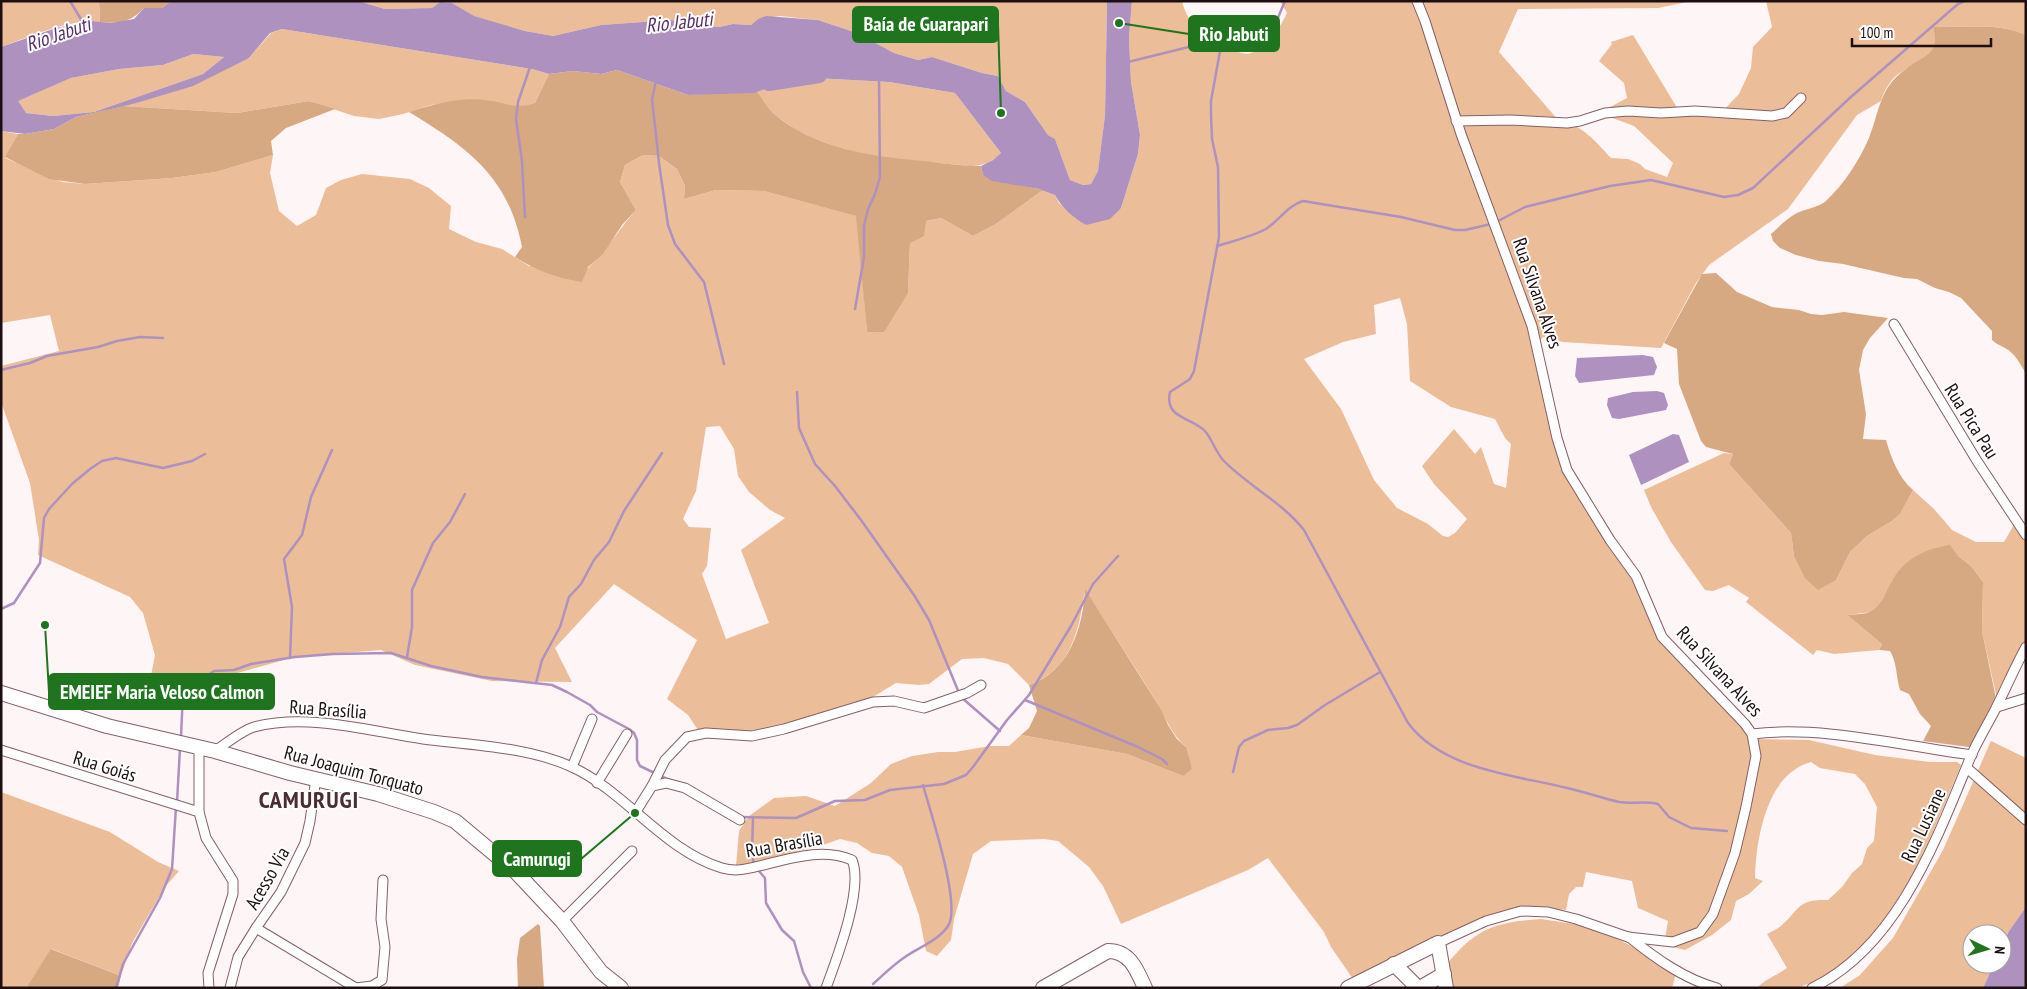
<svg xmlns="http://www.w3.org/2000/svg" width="2027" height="989" font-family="'PT Sans Narrow',sans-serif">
  <rect width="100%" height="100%" fill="#fef5f7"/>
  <g fill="#ebbe99" fill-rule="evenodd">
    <path d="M1,1H99L100,22C67,19 32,36 1,47Z"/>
    <polygon points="358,1 1107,1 1105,115 1098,172 1091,184 1083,185 1070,180 1055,139 1048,135 1025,102 1006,91 998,76 982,73 932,57 918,60 894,53 857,33 818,20 780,16 758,19 751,25 733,24 719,27 671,20 601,25 553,36 525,31 473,16 452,3 440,2 432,8 385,9"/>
    <path d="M1132,1H1182C1188,27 1209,42 1232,50C1238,52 1246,55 1251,53C1267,48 1280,28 1287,13L1280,1H1692L1658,8L1518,9L1499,52L1559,121C1581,123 1597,143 1611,158L1628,159L1640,164L1645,169L1667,177L1673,163L1634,126L1599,113L1627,98L1624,83L1599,61L1612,44L1611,42L1633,35L1679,111L1720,114L1739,94L1751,68L1753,47L1772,27L1766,1H2026V35C1998,22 1963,28 1933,27C1935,34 1938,40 1935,47C1931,58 1907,67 1897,75C1889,82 1884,91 1881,101L1857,115L1788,209L1709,265L1696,283L1661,348L1563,342L1543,337L1539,341L1555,439L1578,490L1650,610L1664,643L1748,722L1758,739L1809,740L1875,755L1930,762H1957L1961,765C1933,833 1901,916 1843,965C1835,972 1810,984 1799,987C1787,989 1769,988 1757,988C1767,978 1776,976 1787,968L1767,934C1771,932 1777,929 1781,926C1800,909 1797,899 1828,900L1842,887L1852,873L1862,864L1867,848L1874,841L1877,807L1865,784L1855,774L1820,768L1811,762C1766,774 1756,840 1755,878L1763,881L1749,894L1736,901L1731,920L1712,935L1685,950L1664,945L1668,921L1638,908L1632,881L1586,872L1583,887H1576L1569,894L1566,910L1536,907L1506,910L1465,926L1355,982L1331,947L1324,932L1268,858L1248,870L1121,924L1103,886L1089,867L1058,841L1044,839L991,841L973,854L954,919L951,940L937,956L926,951L919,915L902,867L889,856L872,853L857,843L840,839L817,847L736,866L739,831L749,816L774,798L806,796L835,806L871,783L891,764L912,756L938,752H955L990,746H1009L1021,735L1127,754L1183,776L1186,747C1170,733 1165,715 1154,698C1132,662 1108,626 1085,590C1079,629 1072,670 1029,685L1008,664L984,658L962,659L929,684L919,685L896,683L868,700L772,729L747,731L736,736L716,739L706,738L700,733L688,715L667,699L697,640L614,584L555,648L572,682L492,681L415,665L381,650L294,657L224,677L188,695L148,691L155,655L143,613L130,597L38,555L39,540L30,483L1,402V366L59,351L50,315L1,323V131L18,134L5,158L62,182L85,184L172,178L216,172L273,155L270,173L279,211L297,226L316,215L326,188L341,180L362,174L410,179L429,188L451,206L449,229L476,242L502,249L529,266L588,268C607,250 619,229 636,210L620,182L625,165L643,155L659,156L677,169L685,186L684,199L716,190L764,191L857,216L867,332L908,293L910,242L926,221L941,218L973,236L996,224L1043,190L1055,195L1059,203L1075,218L1086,225L1121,208L1138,154L1140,135L1131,82L1129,38ZM1400,298L1407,324L1410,381L1451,407L1495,419L1505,438L1511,444L1506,488L1494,484L1481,447L1475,454L1454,429L1422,466L1434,484L1467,519L1455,533L1448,537L1443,536L1428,524L1397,508L1374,480L1341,409L1304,359L1343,342L1376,334L1374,305ZM720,426L734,449L738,476L749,492L770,510L785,518L741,550L769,623L726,639L702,574L707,566L711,528L689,527L683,519L696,491L706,427Z"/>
    <polygon points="282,29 532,69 549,74 535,103 525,107 506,105 486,100 462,100 431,105 403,114 379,119 354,116 309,101 237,113 123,106 133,104 249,58 271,33"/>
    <polygon points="193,54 224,57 203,74 94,112 53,116 26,113 17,101 71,78 119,69 163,65"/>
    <path d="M796,77L889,82L955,93L1001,153C993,162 982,166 970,166C903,159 827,159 773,113C767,107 762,98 757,91Z"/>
    <polygon points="1724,453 1733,454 1729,464 1791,533 1794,556 1836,580 1850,552 1867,536 1892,521 1900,514 1913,490 1934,509 1952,530 1976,542 2004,542 2015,523 2026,542 2026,642 1997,699 1982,631 1983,582 1971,566 1958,556 1939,547 1893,580 1881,603 1872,612 1847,615 1882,644 1879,650 1834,654 1817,650 1813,655 1746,602 1749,598 1729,585 1713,591 1705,590 1671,542 1651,507 1644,490"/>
    <polygon points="1991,741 2026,758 2026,907 2009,931 2002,946 2002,934 1972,934 1972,964 1994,964 1983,988 1840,988 1860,975 1893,938 1943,850"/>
    <polygon points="1,792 110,832 158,862 179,871 165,887 132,943 121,976 52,949 26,988 1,988"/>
    <path d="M1541,919L1581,925L1616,938L1677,970L1672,988H1448L1447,964C1476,928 1496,922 1541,919Z"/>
  </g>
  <g fill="#d6a983">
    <path d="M99,1H171L162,8H144C131,22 120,24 100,22Z"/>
    <path d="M1933,27C1963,28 1998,22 2026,35V374C2021,365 2015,353 2005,348C2000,345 1996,344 1992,340V331L1961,298L1949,292L1935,288L1917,279L1904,278L1843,264L1819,261L1796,255L1780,248L1773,241L1771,234C1779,227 1786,219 1795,214C1804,209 1818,208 1826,201C1844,184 1859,161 1869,138C1880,110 1879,88 1906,69C1924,55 1941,55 1933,27Z"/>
    <path d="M617,70L688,95L757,91C762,98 767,107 773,113C815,149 870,156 923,161C942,163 961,166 981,166L983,175L1005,183L1015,184L1043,190L996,224L973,236L941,218L926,221L924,236L910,243L908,293L884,332H867L856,216L764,191L716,190L684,199L685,186L677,169L659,156L643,155L625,165L620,182L636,210L622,225L603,254L588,267L582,282C557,278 537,271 515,257L522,247C508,176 468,148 409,112C434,104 460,97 486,100C504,102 516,110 535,103L549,74L573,71L601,74Z"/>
    <polygon points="309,101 335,109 286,128 271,141 273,155 216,172 172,178 85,184 49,179 5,157 18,134 25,134 54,129 76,117 123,106 237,113"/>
    <path d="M1716,273L1737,292L1772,307L1799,310L1811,314L1822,315L1844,312L1888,318L1870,338L1863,350L1859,370L1866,414L1863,439L1886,440C1891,458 1899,478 1913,490L1900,514L1892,521L1867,536L1850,552L1836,580L1818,590L1805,578L1794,556L1791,533L1729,464L1733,454L1706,447L1701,441L1679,384L1677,349L1664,343L1702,274Z"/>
    <path d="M1950,545L1958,556L1971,566L1983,582L1982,631L1999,713L1989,716L1981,740L1969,747L1923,741L1931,726L1920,714L1909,694L1900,690C1896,677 1897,662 1890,651L1879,650L1882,644L1847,615C1854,614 1868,615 1873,610C1883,603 1886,591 1892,581C1905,558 1925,549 1950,545Z"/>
    <path d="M1085,589L1162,711L1168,725L1177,739L1186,747L1192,769L1183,776L1127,754L1021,735L1029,728L1037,711L1029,685C1069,672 1083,628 1085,589Z"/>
    <polygon points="538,924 540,926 544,988 518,988 517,959 520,938"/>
    <polygon points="51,949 121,976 118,988 26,988"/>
  </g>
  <g fill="#ae91bf" fill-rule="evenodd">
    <path d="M171,1H358L385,9L432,8L440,2L452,3L474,16L525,31L553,36L601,25L671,20L719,27L733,24L751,25L758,19L766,16L818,20L857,33L894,53L918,60L932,57L982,73L998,76L1006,91L1025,102L1048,135L1055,139L1070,180L1083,185L1091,184L1098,171L1105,115L1107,1H1132L1129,38L1131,82L1140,135L1138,154L1121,208L1110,219L1086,225C1073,218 1062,208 1055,195L1039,189L992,181L983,175L981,166L993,160L1001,153L955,93L889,82L796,77L754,93L688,95L617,70L601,74L573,71L549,74L532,69L282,29L270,33L249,58L193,86L133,104L76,117L54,129L25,134L1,131V47L56,28L91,21L111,23L134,19L144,8H162ZM193,54L224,57L203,74L94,112L53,116L26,113L18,101L71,78L119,69L163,65Z"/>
    <polygon points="1643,355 1653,357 1657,367 1654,375 1579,383 1575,376 1577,358"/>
    <polygon points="1657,391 1664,393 1668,405 1666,410 1619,419 1612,418 1607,405 1608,398 1633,392"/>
    <polygon points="1673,434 1679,435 1689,462 1641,485 1629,455"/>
    <polygon points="2026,907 2026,988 1983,988 1994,964 2002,964 2002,946 2009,931"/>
  </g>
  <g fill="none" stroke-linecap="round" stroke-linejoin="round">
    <g stroke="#ae91bf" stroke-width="2.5">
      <polyline points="70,1 85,26"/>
      <path d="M1222,40L1211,101V115L1212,139L1218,167L1219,237L1194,371L1190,379L1170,392C1164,419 1192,417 1205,431C1212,439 1215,451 1223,460C1248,486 1281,501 1304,530L1408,723C1443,770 1515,775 1567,788C1585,792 1602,798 1619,802C1632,804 1645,801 1658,804L1669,817L1691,828L1727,831"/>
      <path d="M1128,62L1217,40C1232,40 1244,53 1258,44L1277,20L1285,1"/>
      <polyline points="656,81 652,99 659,163 668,225 675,244 704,282 724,364"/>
      <polyline points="525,217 522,161 516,119 518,102 530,67"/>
      <polyline points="1496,222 1525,207 1610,186 1651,180 1724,197 1738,195 1753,188 1852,96 1958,4 1965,1"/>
      <path d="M1217,246C1233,241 1251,237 1266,229C1280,220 1287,206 1303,201L1401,217L1455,230H1465L1491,224"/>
      <polyline points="855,309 864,257 864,226 868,209 875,194 880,177 879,80"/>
      <polyline points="1,370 30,363 47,356 98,347 117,341 140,337 163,338"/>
      <polyline points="797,392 799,428 815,464 835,486 861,520 914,595 929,620 959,693"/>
      <polyline points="1,609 14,603 40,563 44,518 49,509 72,484 90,469 102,461 116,458 163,468 192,461 205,454"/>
      <polyline points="407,657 412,627 412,590 433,543 450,522 465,494"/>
      <polyline points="290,658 292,607 284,559 302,535 311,497 332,450"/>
      <polyline points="536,683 542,660 560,627 569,597 581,584 594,560 609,542 624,511 662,453"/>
      <polyline points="961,697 1000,731"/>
      <polyline points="1025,700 1138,747 1162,759 1167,764"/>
      <polyline points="181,737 183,692 186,689 214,671 234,670 251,664 295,657 333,654 391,653 431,666 482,677 552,685 567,692 590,705 597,712 629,729 634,733 637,740 637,760 640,766 667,779"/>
      <polyline points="1233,772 1239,747 1244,741 1268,730 1288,728 1297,725 1325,705 1380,672"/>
      <polyline points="177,802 180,748"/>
      <polyline points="741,817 796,818 835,801 865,800 890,790 944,784 966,775 973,767 1007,720 1029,695 1071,626 1093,584 1118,556"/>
      <polyline points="753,818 752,852 754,866"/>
      <polyline points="758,870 765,878 766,903 782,930 794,941 803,972 811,988"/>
      <path d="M873,984C883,975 893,965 905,957C918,948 939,940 948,926C962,906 930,811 923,785"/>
      <polyline points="116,988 123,964 160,898 172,869 176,807"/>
    </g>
    <polyline stroke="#ae91bf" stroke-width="16" points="769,83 819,75"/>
    <g stroke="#846067" stroke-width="11">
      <g id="street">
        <polyline points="1417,1 1425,21 1461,134 1532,326 1557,438 1567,470 1610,540 1636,576 1662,637 1745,724 1752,734 1756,756 1746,807 1735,853 1713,914 1700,932 1673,942 1628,937 1576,919 1548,912 1521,911 1486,921 1438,943"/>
        <polyline points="1456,121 1510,120 1567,123 1580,121 1605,113 1628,111 1661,113 1695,111 1772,116 1786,113 1801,98"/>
        <polyline points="1894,324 1977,461 2026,535"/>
        <polyline points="1997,707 2026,698"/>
        <path d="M1752,734C1820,725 1903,746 1972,755"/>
        <polyline points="199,748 199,812 206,838 233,881 233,894 208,973 209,988"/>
        <polyline points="1,750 199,812"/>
        <path d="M215,751C227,743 241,731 254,727C309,713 369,731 423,739C470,745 529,747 572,767C626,792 663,850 722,868C735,872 747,869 759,866C789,859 822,847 852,860C864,888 837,958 826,988"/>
        <polyline points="572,767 592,719"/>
        <polyline points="1967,768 2026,820"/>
        <polyline points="597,783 627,734"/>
        <polyline points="652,786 666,783 685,788 740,820"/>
        <polyline points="635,813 652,786 665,760 687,737 706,733 752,736 784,729 873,702 894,701 924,708 967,693 981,685"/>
        <polyline points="562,921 632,851"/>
        <polyline points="256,928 356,988 372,986 382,980 385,947 381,919 383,880"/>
        <path d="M1629,937C1655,958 1684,979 1717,988"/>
        <polyline points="230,988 238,957 256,928 281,892 305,843 310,821 316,778"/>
        <path d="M1812,988C1898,947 1937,838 1971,756C1978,740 1988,724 1996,708C2006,688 2015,667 2026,647"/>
      </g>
    </g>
    <g stroke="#846067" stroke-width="16">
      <g id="secondary">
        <polyline points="1,693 107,726 215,751 290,773 378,794 434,812 455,821 515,871 562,921 601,972 621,988"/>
        <polyline points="1394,964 1418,988"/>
        <path d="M1043,988L1108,951C1130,951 1137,970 1145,988"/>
        <polyline points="1348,988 1438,943 1446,988"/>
        <polyline points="1420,988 1444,974"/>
      </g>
    </g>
    <use href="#street" stroke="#fff" stroke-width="9"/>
    <use href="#secondary" stroke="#fff" stroke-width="14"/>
  </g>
  <g text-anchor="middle" stroke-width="4" stroke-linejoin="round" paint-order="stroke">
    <g font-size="19" fill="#1d0f11" stroke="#fff">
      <text transform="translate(1538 293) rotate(71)" y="7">Rua Silvana Alves</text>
      <text transform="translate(1972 421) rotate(58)" y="7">Rua Pica Pau</text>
      <text transform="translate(1720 671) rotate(47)" y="7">Rua Silvana Alves</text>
      <text transform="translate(328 709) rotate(4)" y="7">Rua Brasília</text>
      <text transform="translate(105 766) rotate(17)" y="7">Rua Goiás</text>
      <text transform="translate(354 770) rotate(15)" y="7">Rua Joaquim Torquato</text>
      <text transform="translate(1923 825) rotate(-65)" y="7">Rua Lusiane</text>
      <text transform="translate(784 844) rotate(-10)" y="7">Rua Brasília</text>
      <text transform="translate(267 878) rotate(-60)" y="7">Acesso Via</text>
    </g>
    <g font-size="20" font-style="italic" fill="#56306a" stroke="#fff">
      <text transform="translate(679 22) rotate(-6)" y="7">Rio Jabuti</text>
      <text transform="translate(58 34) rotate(-19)" y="7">Rio Jabuti</text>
    </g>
    <g font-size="24" font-weight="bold" letter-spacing="1" fill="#4c2c32" stroke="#fff">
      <text x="309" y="808">CAMURUGI</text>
    </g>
  </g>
  <path fill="none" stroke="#1f741e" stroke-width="2" d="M1001 113L998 24M1119 23L1189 34M45 625L49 692M635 813L581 859"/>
  <g fill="#1f741e" stroke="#fff" stroke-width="2">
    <circle cx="1001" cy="113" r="5"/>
    <circle cx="1119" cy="23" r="5"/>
    <circle cx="45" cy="625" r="5"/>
    <circle cx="635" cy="813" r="5"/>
  </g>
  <g fill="#1f741e" stroke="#1f741e" stroke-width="2">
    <rect x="853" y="7" width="145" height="35" rx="5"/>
    <rect x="1189" y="16" width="90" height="35" rx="5"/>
    <rect x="49" y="674" width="225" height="35" rx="5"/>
    <rect x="493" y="841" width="88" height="35" rx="5"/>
  </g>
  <g font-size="20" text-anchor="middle" font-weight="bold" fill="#fff">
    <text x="926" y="31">Baía de Guarapari</text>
    <text x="1234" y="41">Rio Jabuti</text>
    <text x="162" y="699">EMEIEF Maria Veloso Calmon</text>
    <text x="537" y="866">Camurugi</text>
  </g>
  <rect width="2027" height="989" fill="none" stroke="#1d0f11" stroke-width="5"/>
  <g transform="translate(1987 949) rotate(95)"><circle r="24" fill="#ffffff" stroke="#a59fa0"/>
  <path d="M0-4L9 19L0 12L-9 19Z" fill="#1f741e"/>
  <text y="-8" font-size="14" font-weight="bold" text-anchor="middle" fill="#1d0f11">N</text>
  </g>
  <path d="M1852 38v8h139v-8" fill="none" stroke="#1d0f11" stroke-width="2.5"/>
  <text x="1860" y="38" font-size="15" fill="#1d0f11" stroke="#ffffff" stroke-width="4" paint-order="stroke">100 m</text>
</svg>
